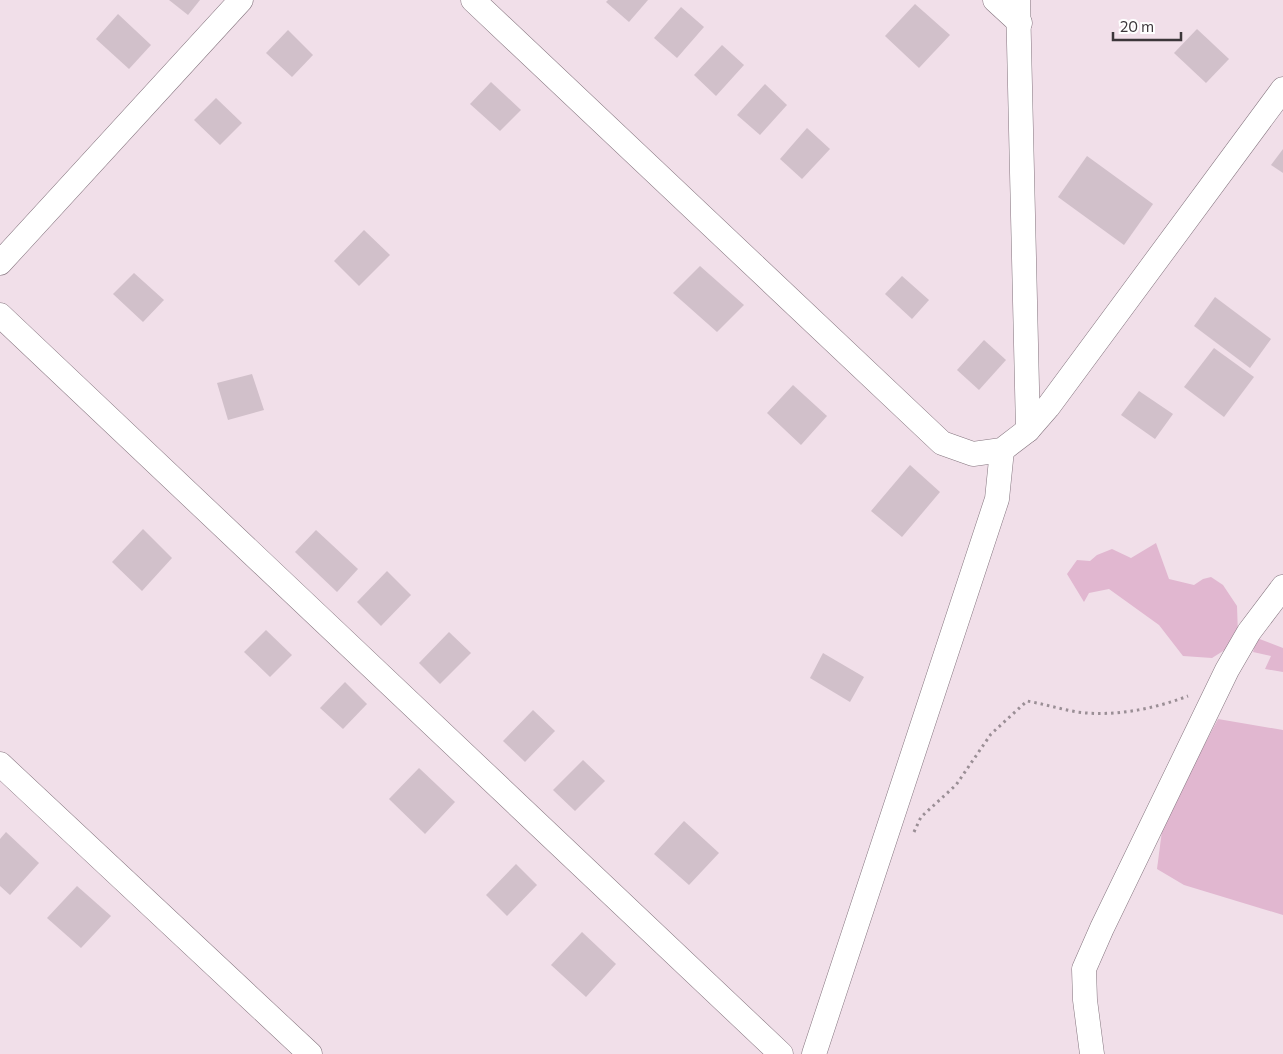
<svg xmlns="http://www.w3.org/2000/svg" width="1283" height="1054" font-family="Commissioner,sans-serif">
  <rect width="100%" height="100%" fill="#f1dfe9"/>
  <g fill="#e1b7d0">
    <polygon points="1156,543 1169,579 1194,585 1203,579 1211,577 1223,585 1237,606 1238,635 1231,646 1212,658 1183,656 1159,625 1109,589 1089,593 1084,602 1067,574 1077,560 1090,561 1097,555 1112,549 1131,558"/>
    <polygon points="1257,638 1283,648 1283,672 1265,669 1271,656 1253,652"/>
    <polygon points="1218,719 1283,730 1283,915 1184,885 1157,869 1163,823"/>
  </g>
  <g fill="#d1c0ca">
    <polygon points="169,0 200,0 188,15"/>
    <polygon points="608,0 648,0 629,22 606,2"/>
    <polygon points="915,4 950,35 919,68 885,36"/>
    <polygon points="681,7 704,27 677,58 654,38"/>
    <polygon points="118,14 151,45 129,69 96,39"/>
    <polygon points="1197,29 1229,59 1206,83 1174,53"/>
    <polygon points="288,30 313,55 292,77 266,53"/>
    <polygon points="722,45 744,65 716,96 694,75"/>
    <polygon points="491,82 521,110 500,131 470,104"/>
    <polygon points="765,84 787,105 760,135 737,115"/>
    <polygon points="216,98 242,123 220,145 194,120"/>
    <polygon points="807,128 830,149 802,179 780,159"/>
    <polygon points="1283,149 1283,173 1271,165"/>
    <polygon points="1087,156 1153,204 1124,245 1058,197"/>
    <polygon points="364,230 390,255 359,286 334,261"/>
    <polygon points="700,266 744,305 717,332 673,293"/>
    <polygon points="134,273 164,300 143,322 113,294"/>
    <polygon points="902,276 929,300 912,319 885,294"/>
    <polygon points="1215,297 1271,339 1250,368 1194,326"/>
    <polygon points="984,340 1006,360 979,390 957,370"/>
    <polygon points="1214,348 1254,377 1224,417 1184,387"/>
    <polygon points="252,374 264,410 228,420 217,383"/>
    <polygon points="793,385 827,416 801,445 767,413"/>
    <polygon points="1139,391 1173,414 1155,439 1121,415"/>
    <polygon points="910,465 940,492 902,537 871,511"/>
    <polygon points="143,529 172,558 142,591 112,562"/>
    <polygon points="316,530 358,569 337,592 295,552"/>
    <polygon points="387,571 411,595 381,626 357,602"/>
    <polygon points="266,630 292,655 270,677 244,652"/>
    <polygon points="449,632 471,653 440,684 419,663"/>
    <polygon points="823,653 864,677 850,702 810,678"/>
    <polygon points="345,682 367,704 343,729 320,708"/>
    <polygon points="533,710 555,731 525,762 503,741"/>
    <polygon points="583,760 605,781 575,811 553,790"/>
    <polygon points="419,768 455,802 425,834 389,799"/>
    <polygon points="684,821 719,853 689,885 654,854"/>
    <polygon points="6,832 39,863 10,895 0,886 0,839"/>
    <polygon points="516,864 537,885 507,916 486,895"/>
    <polygon points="77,886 111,916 81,948 47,918"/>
    <polygon points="582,932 616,964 586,997 551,965"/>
  </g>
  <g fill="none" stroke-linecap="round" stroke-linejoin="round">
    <g stroke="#84747e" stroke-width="25">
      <g id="minor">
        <polyline points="473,0 942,443 973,454 1002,450 1028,430 1048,407 1283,89"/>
        <polyline points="995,0 1020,23"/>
        <polyline points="1018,0 1028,430"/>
        <polyline points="0,263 241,0"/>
        <polyline points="0,315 781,1054"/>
        <polyline points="0,764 310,1054"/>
        <polyline points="814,1054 997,499 1002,450"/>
        <polyline points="1092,1054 1085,1000 1084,969 1102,928 1227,670 1249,632 1283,587"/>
      </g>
    </g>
    <path stroke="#9a8e95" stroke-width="3" stroke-dasharray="2.5 4" stroke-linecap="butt" d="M914,832L921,817L956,785L991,734L1027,701C1044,704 1060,709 1077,712C1113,717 1154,709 1188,696"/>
    <use href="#minor" stroke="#fff" stroke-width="24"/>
  </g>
  <path d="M1113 32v8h68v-8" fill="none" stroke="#3c363a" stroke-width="2.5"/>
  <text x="1120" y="32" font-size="15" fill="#3c363a" stroke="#ffffff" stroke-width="4" paint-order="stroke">20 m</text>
</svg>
